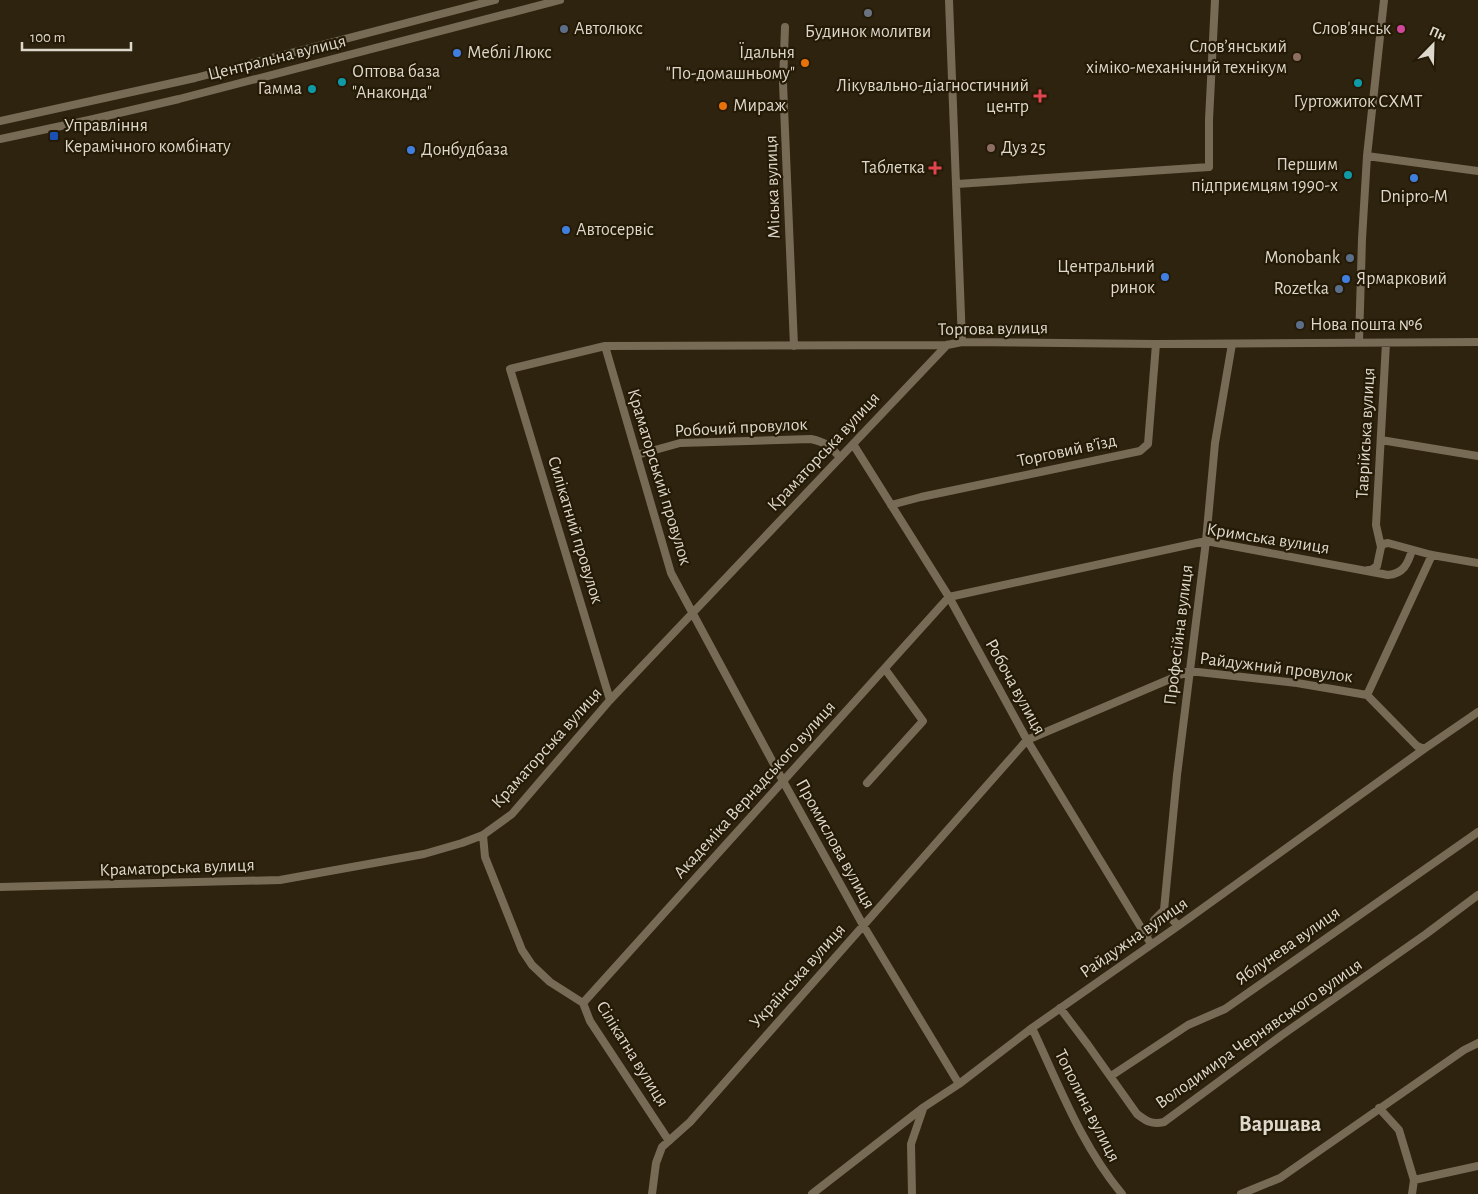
<svg xmlns="http://www.w3.org/2000/svg" width="1478" height="1194" font-family="'Alegreya Sans',sans-serif">
<style>
.lines{fill:none;stroke-linecap:round;stroke-linejoin:round}
.minor{stroke:#776b55;stroke-width:8}
.worship-dot{fill:#6b7280;stroke:#241a06;stroke-width:2}
.service-dot{fill:#5c6f8a;stroke:#241a06;stroke-width:2}
.hotel-dot{fill:#d1479c;stroke:#241a06;stroke-width:2}
.shop-dot{fill:#3f7fe0;stroke:#241a06;stroke-width:2}
.education-dot{fill:#8d6e63;stroke:#241a06;stroke-width:2}
.food-dot{fill:#e8710a;stroke:#241a06;stroke-width:2}
.culture-dot{fill:#0f9aa8;stroke:#241a06;stroke-width:2}
.health-dot{fill:#e0444e;stroke:#241a06;stroke-width:2}
.transit-dot{fill:#1a4fb4;stroke:#241a06;stroke-width:2}
.labels{text-anchor:middle;dominant-baseline:central;stroke-width:4.5;stroke-linejoin:round;paint-order:stroke}
.poi-label{font-size:18px;fill:#ded8cc;stroke:#241a06;text-anchor:start}
.street-label{font-size:18px;fill:#ded8cc;stroke:#241a06}
.district-label{font-size:22px;font-weight:bold;fill:#ded8cc;stroke:#241a06}
</style>
<rect width="100%" height="100%" fill="#2e230f"/>
<g class="lines">
<!-- minor -->
<path class="minor" d="M949 0 962 342
M785 27 783 83 794 346
M0 121 195 78 495 0
M0 139 89 120 179 99 560 0
M1367 156 1478 171
M957 184 1209 167V120L1215 0
M1359 342 1362 239 1367 156 1384 0
M605 346 671 573 783 781 863 925 959 1084
M1381 440 1478 456
M853 444 949 597 1027 740 1151 944
M637 455 680 443 811 439C825 442 832 447 840 458
M891 505 921 497 1140 451 1148 444 1156 344
M1381 547 1376 525 1386 343
M1368 570H1371L1377 566 1381 547 1383 544 1388 543 1432 555 1478 563
M1367 695 1432 555
M610 700 510 369 605 346 947 345 962 342 1156 344 1478 342
M867 783 923 721 885 669
M483 835 485 857 522 950 532 965 550 982 583 1003 590 1021 669 1141
M0 887 280 880 424 854 462 843 483 835 512 814 610 700 947 345
M1178 926 1164 910 1177 775 1206 541 1215 443 1232 344
M1147 936 1154 920 1164 910
M583 1003 949 597 1206 541 1388 575C1403 574 1408 564 1412 550
M1060 1008 1088 1045 1137 1114C1146 1121 1152 1125 1164 1122L1282 1035 1426 934 1478 895
M1032 1028C1059 1085 1081 1145 1122 1194
M1111 1076 1188 1025 1225 1009 1478 832
M1379 1108 1399 1130 1414 1180 1412 1194
M1414 1180 1478 1166
M652 1194 656 1163 662 1147 690 1122 1027 740 1189 671 1297 683 1367 695 1417 746 1424 749
M812 1194 924 1107 959 1084 1032 1028 1178 926 1424 749 1478 712
M912 1194 911 1144 923 1109
M1241 1194 1280 1178 1464 1050 1478 1043"/>
</g>
<!-- markers -->
<circle class="worship-dot" cx="868" cy="13" r="5"/>
<g class="service-dot">
<circle cx="564" cy="29" r="5"/>
<circle cx="1350" cy="258" r="5"/>
<circle cx="1339" cy="289" r="5"/>
<circle cx="1300" cy="325" r="5"/>
</g>
<circle class="hotel-dot" cx="1401" cy="29" r="5"/>
<g class="shop-dot">
<circle cx="457" cy="53" r="5"/>
<circle cx="411" cy="150" r="5"/>
<circle cx="1414" cy="178" r="5"/>
<circle cx="566" cy="230" r="5"/>
<circle cx="1165" cy="277" r="5"/>
<circle cx="1346" cy="279" r="5"/>
</g>
<g class="education-dot">
<circle cx="1297" cy="57" r="5"/>
<circle cx="991" cy="148" r="5"/>
</g>
<g class="food-dot">
<circle cx="805" cy="63" r="5"/>
<circle cx="723" cy="106" r="5"/>
</g>
<g class="culture-dot">
<circle cx="342" cy="82" r="5"/>
<circle cx="1358" cy="83" r="5"/>
<circle cx="312" cy="89" r="5"/>
<circle cx="1348" cy="175" r="5"/>
</g>
<g class="health-dot">
<path d="M1037.5 88.5h5v5h5v5h-5v5h-5v-5h-5v-5h5z"/>
<path d="M932.5 160.5h5v5h5v5h-5v5h-5v-5h-5v-5h5z"/>
</g>
<rect class="transit-dot" x="49" y="131" width="10" height="10" rx="2.5"/>
<g class="labels">
<!-- poi labels -->
<g class="poi-label">
<text x="574" y="29">Автолюкс</text>
<text x="1391" y="29" text-anchor="end">Слов'янськ</text>
<text x="868" y="32" text-anchor="middle">Будинок молитви</text>
<text x="1287" y="47" text-anchor="end">Слов’янський<tspan x="1287" dy="21">хіміко-механічний технікум</tspan></text>
<text x="467" y="53">Меблі Люкс</text>
<text x="795" y="53" text-anchor="end">Їдальня<tspan x="795" dy="21">"По-домашньому"</tspan></text>
<text x="352" y="72">Оптова база<tspan x="352" dy="21">"Анаконда"</tspan></text>
<text x="1029" y="86" text-anchor="end">Лікувально-діагностичний<tspan x="1029" dy="21">центр</tspan></text>
<text x="302" y="89" text-anchor="end">Гамма</text>
<text x="1358" y="102" text-anchor="middle">Гуртожиток СХМТ</text>
<text x="733" y="106">Мираж</text>
<text x="64" y="126">Управління<tspan x="64" dy="21">Керамічного комбінату</tspan></text>
<text x="1001" y="148">Дуз 25</text>
<text x="421" y="150">Донбудбаза</text>
<text x="1338" y="165" text-anchor="end">Першим<tspan x="1338" dy="21">підприємцям 1990-х</tspan></text>
<text x="925" y="168" text-anchor="end">Таблетка</text>
<text x="1414" y="197" text-anchor="middle">Dnipro-M</text>
<text x="576" y="230">Автосервіс</text>
<text x="1340" y="258" text-anchor="end">Monobank</text>
<text x="1155" y="267" text-anchor="end">Центральний<tspan x="1155" dy="21">ринок</tspan></text>
<text x="1356" y="279">Ярмарковий</text>
<text x="1329" y="289" text-anchor="end">Rozetka</text>
<text x="1310" y="325">Нова пошта №6</text>
</g>
<!-- street labels -->
<g class="street-label">
<text transform="translate(277 58) rotate(-14)">Центральна вулиця</text>
<text transform="translate(773 187) rotate(-92)">Міська вулиця</text>
<text transform="translate(993 329) rotate(-1)">Торгова вулиця</text>
<text transform="translate(741 428) rotate(-3)">Робочий провулок</text>
<text transform="translate(1366 433) rotate(-87)">Таврійська вулиця</text>
<text transform="translate(1067 451) rotate(-12)">Торговий в’їзд</text>
<text transform="translate(824 452) rotate(-47)">Краматорська вулиця</text>
<text transform="translate(659 477) rotate(73)">Краматорський провулок</text>
<text transform="translate(575 530) rotate(73)">Силікатний провулок</text>
<text transform="translate(1268 539) rotate(9)">Кримська вулиця</text>
<text transform="translate(1179 635) rotate(-83)">Професійна вулиця</text>
<text transform="translate(1276 668) rotate(7)">Райдужний провулок</text>
<text transform="translate(1015 687) rotate(61)">Робоча вулиця</text>
<text transform="translate(547 748) rotate(-48)">Краматорська вулиця</text>
<text transform="translate(755 790) rotate(-48)">Академіка Вернадського вулиця</text>
<text transform="translate(835 844) rotate(61)">Промислова вулиця</text>
<text transform="translate(177 868) rotate(-2)">Краматорська вулиця</text>
<text transform="translate(1134 938) rotate(-35)">Райдужна вулиця</text>
<text transform="translate(1288 946) rotate(-35)">Яблунева вулиця</text>
<text transform="translate(798 976) rotate(-48)">Українська вулиця</text>
<text transform="translate(1259 1034) rotate(-35)">Володимира Чернявського вулиця</text>
<text transform="translate(632 1054) rotate(58)">Сілікатна вулиця</text>
<text transform="translate(1087 1106) rotate(63)">Тополина вулиця</text>
</g>
<!-- district labels -->
<g class="district-label">
<text x="1280" y="1124">Варшава</text>
</g>
</g>
<!-- north arrow -->
<g transform="translate(1433 45) rotate(23)" stroke="#241a06" stroke-width="4" paint-order="stroke">
<path d="M0-4L9 19L0 12L-9 19Z" fill="#ded8cc"/>
<text y="-8" font-size="14" font-weight="bold" text-anchor="middle" fill="#ded8cc">Пн</text>
</g>
<!-- scale -->
<path d="M22 42v8h109v-8" fill="none" stroke="#ded8cc" stroke-width="2.5"/>
<text x="30" y="42" font-size="15" fill="#ded8cc" stroke="#241a06" stroke-width="4" paint-order="stroke">100 m</text>
</svg>
